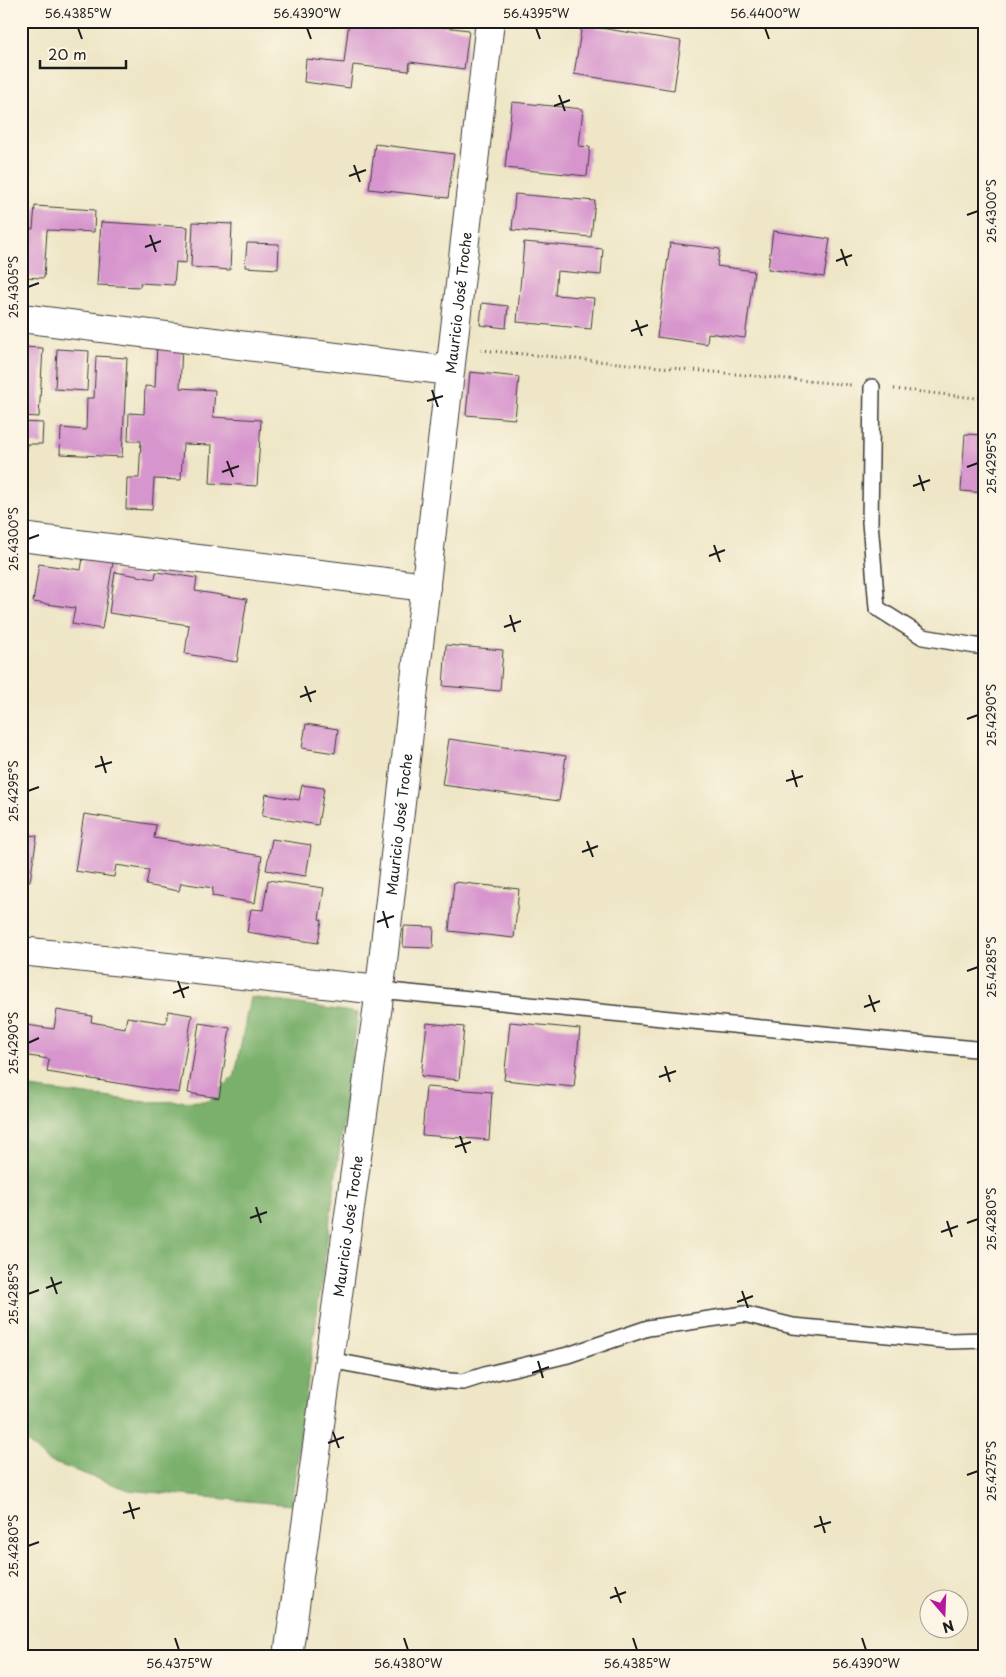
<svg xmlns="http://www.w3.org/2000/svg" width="1006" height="1677" font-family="'Playpen Sans',sans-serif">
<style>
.forest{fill:#7ab06c;stroke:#4b6644}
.building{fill:#d795cd}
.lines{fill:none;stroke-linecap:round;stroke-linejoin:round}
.lane-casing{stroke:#3c3a36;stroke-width:18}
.street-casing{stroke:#3c3a36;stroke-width:30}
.path{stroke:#3c3a36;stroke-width:3;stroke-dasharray:1 4;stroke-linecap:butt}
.lane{stroke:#fff;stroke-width:15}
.street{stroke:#fff;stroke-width:28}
.ticks{fill:none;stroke:#1c1c1c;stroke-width:2}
.labels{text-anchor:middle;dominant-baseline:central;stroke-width:5;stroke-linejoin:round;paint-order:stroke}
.street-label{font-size:14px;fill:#1c1c1c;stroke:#fcf5e5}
.neatline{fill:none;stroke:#1c1c1c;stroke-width:2}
.ticks-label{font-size:12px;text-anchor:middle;fill:#1c1c1c}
</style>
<rect width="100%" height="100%" fill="#fcf5e5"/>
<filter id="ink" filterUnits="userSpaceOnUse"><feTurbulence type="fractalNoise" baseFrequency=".02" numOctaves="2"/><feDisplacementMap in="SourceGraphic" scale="10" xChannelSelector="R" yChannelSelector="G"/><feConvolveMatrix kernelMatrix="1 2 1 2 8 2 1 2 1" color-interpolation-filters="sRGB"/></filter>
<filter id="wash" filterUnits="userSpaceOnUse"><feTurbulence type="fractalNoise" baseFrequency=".0096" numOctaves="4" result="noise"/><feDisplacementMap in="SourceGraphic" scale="20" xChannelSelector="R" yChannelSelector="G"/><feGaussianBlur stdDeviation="1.12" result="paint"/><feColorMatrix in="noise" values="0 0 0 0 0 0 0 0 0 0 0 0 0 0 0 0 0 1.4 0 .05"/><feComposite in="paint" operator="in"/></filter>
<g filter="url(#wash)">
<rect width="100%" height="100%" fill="#eee6c6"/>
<!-- forest -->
<path class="forest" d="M250 997 358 1013 291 1505 129 1490 46 1460 21 1436V1087L146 1102 209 1101 235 1075Z"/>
<g id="blocks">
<!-- building -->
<path class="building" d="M349 21H445L444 27 469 30 464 69 410 62 409 71 353 65 350 88 304 82 306 59 344 63Z
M582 25 681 41 674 90 574 74Z
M512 102 583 109 579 146 590 147 587 176 505 168Z
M375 144 454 154 448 198 369 189Z
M515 194 595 201 591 237 512 230Z
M35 206 95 210 94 232 47 230 44 278 21 277V229H33Z
M101 222 188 227 186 263 176 262 174 285 140 283V287L97 285Z
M193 222 232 224 230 270 191 267Z
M773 231 830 239 824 277 768 269Z
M524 242 603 249 601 275 557 271 555 295 594 298 591 329 517 322Z
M247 243 279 244 278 269 245 267Z
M670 243 720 249 717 266 754 271 745 338 708 333 707 344 657 337Z
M482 303 508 306 506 328 480 325Z
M157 344 182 346 180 388 215 390 213 417 261 420 257 486 210 483 212 445 183 444 181 480 154 479 152 510 126 509 127 478H139L141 441H128L129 413 144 414 145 386 155 387Z
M21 347 43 348 39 417 21 416Z
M57 349 89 351 87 391 55 389Z
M96 356 127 358 122 457 60 454 61 428 86 430 87 398H94Z
M470 372 519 377 515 419 466 415Z
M21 422 43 423 42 444H27L25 493H21Z
M965 434 985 435V493L961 491Z
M84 552 114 556 102 629 72 624 75 608 33 602 39 564 81 570Z
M115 572 155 579 156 572 197 578 195 591 247 599 237 662 185 654 189 625 109 613Z
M446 645 503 650 500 691 443 686Z
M306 724 338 729 335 753 302 748Z
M449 739 566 756 559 801 442 785Z
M302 785 324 788 318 825 262 816 266 794 299 800Z
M84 814 156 825 154 838 262 856 255 903 212 896 213 888 181 883 179 891 146 885 149 870 116 865 114 877 75 871Z
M21 834 37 836 30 881 21 880Z
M272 839 311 845 306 876 266 870Z
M268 880 324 888 319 919 322 920 318 943 247 932 251 909 263 910Z
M454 882 519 889 514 938 449 931Z
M404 926 434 927 433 948 403 947Z
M57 1010 92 1016 91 1022 125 1028 127 1017 166 1023 168 1011 192 1015 179 1093 47 1072 49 1059 22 1055 26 1025 54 1029Z
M510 1022 580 1029 574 1087 504 1080Z
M199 1023 230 1028 219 1098 188 1093Z
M427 1023 464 1027 459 1080 421 1076Z
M426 1087 492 1092 489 1140 422 1135Z"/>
</g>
</g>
<g filter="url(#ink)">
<use href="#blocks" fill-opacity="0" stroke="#3c3a36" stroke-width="1"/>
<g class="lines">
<defs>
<path id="lane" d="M872 387 870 522 877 608 923 637 976 646H985
M379 990 985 1050
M329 1360 437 1380 463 1382 488 1374 568 1355 648 1328 744 1314 793 1326 951 1341 985 1340"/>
<g id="street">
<path d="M21 318 450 371"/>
<path d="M21 537 426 587"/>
<path d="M21 951 379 990"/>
<path id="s1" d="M288 1656 378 1005 490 21"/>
</g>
</defs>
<!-- lane casing -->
<use href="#lane" class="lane-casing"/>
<!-- street casing -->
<use href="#street" class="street-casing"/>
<!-- path -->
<path class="path" d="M481 350 851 385
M894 389 985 399"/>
<!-- lane -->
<use href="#lane" class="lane"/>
<!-- street -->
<use href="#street" class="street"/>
</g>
</g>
<!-- ticks -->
<path class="ticks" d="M78 28 82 39M307 28 311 39M536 28 540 39M765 28 769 39M559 95 565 111M554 106 570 100M354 165 360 182M349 176 366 170M967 215 978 211M150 235 156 252M145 247 161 241M841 249 847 266M836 261 852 255M28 287 39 283M636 320 642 336M631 331 648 325M432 390 438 407M427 401 443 396M227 461 233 477M967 467 978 463M222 472 239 466M919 475 924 491M913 486 930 480M28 539 39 535M714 545 720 562M709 556 725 550M510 615 515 632M504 627 521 621M305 686 311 702M300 697 316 691M967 719 978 715M101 756 106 773M95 767 112 762M792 770 797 787M786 781 803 776M28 791 39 787M587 841 593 857M582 852 598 846M383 911 388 928M377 922 394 916M967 971 978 967M178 981 184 998M173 993 189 987M869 995 875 1012M864 1007 880 1001M28 1043 39 1038M665 1066 670 1082M659 1077 676 1071M460 1136 466 1153M455 1147 471 1142M256 1207 261 1223M250 1218 267 1212M947 1221 952 1237M967 1223 978 1219M941 1232 958 1226M51 1277 57 1294M46 1288 62 1282M742 1291 748 1308M28 1294 39 1290M737 1302 753 1296M538 1361 543 1378M532 1373 549 1367M333 1432 339 1448M328 1443 344 1437M967 1475 978 1471M129 1502 134 1519M123 1513 140 1508M820 1516 825 1533M814 1527 831 1522M28 1546 39 1542M615 1587 621 1603M610 1598 626 1592M175 1638 179 1650M404 1638 408 1650M633 1638 637 1650M862 1638 866 1650"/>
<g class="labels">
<!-- street labels -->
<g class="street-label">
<text stroke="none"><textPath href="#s1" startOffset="1364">Mauricio José Troche</textPath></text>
<text stroke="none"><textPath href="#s1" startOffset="839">Mauricio José Troche</textPath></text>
<text stroke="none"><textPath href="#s1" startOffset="434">Mauricio José Troche</textPath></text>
</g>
</g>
<!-- margin -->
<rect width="1006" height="1677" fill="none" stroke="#fcf5e5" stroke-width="55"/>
<!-- north arrow -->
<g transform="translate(944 1614) rotate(161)"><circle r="24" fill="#fcf5e5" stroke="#a29e95"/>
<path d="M0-4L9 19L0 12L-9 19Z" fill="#b5179e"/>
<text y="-8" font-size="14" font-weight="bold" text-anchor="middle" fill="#1c1c1c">N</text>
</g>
<!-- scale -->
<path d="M40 60v8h86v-8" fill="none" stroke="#1c1c1c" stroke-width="2.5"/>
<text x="48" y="60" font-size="15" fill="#1c1c1c" stroke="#fcf5e5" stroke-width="4" paint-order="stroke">20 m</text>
<rect x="28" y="28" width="950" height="1622" class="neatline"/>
<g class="ticks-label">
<text x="78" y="18">56.4385°W</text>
<text x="307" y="18">56.4390°W</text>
<text x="536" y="18">56.4395°W</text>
<text x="765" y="18">56.4400°W</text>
<text transform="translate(992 211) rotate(-90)" y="4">25.4300°S</text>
<text transform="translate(14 287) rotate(-90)" y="4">25.4305°S</text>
<text transform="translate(992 463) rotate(-90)" y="4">25.4295°S</text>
<text transform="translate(14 539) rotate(-90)" y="4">25.4300°S</text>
<text transform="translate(992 715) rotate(-90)" y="4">25.4290°S</text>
<text transform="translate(14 791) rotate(-90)" y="4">25.4295°S</text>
<text transform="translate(992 967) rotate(-90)" y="4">25.4285°S</text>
<text transform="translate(14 1043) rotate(-90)" y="4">25.4290°S</text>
<text transform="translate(992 1219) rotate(-90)" y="4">25.4280°S</text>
<text transform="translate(14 1294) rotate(-90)" y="4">25.4285°S</text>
<text transform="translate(992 1471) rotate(-90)" y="4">25.4275°S</text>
<text transform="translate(14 1546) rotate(-90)" y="4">25.4280°S</text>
<text x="179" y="1668">56.4375°W</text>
<text x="408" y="1668">56.4380°W</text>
<text x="637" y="1668">56.4385°W</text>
<text x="866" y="1668">56.4390°W</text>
</g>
</svg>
